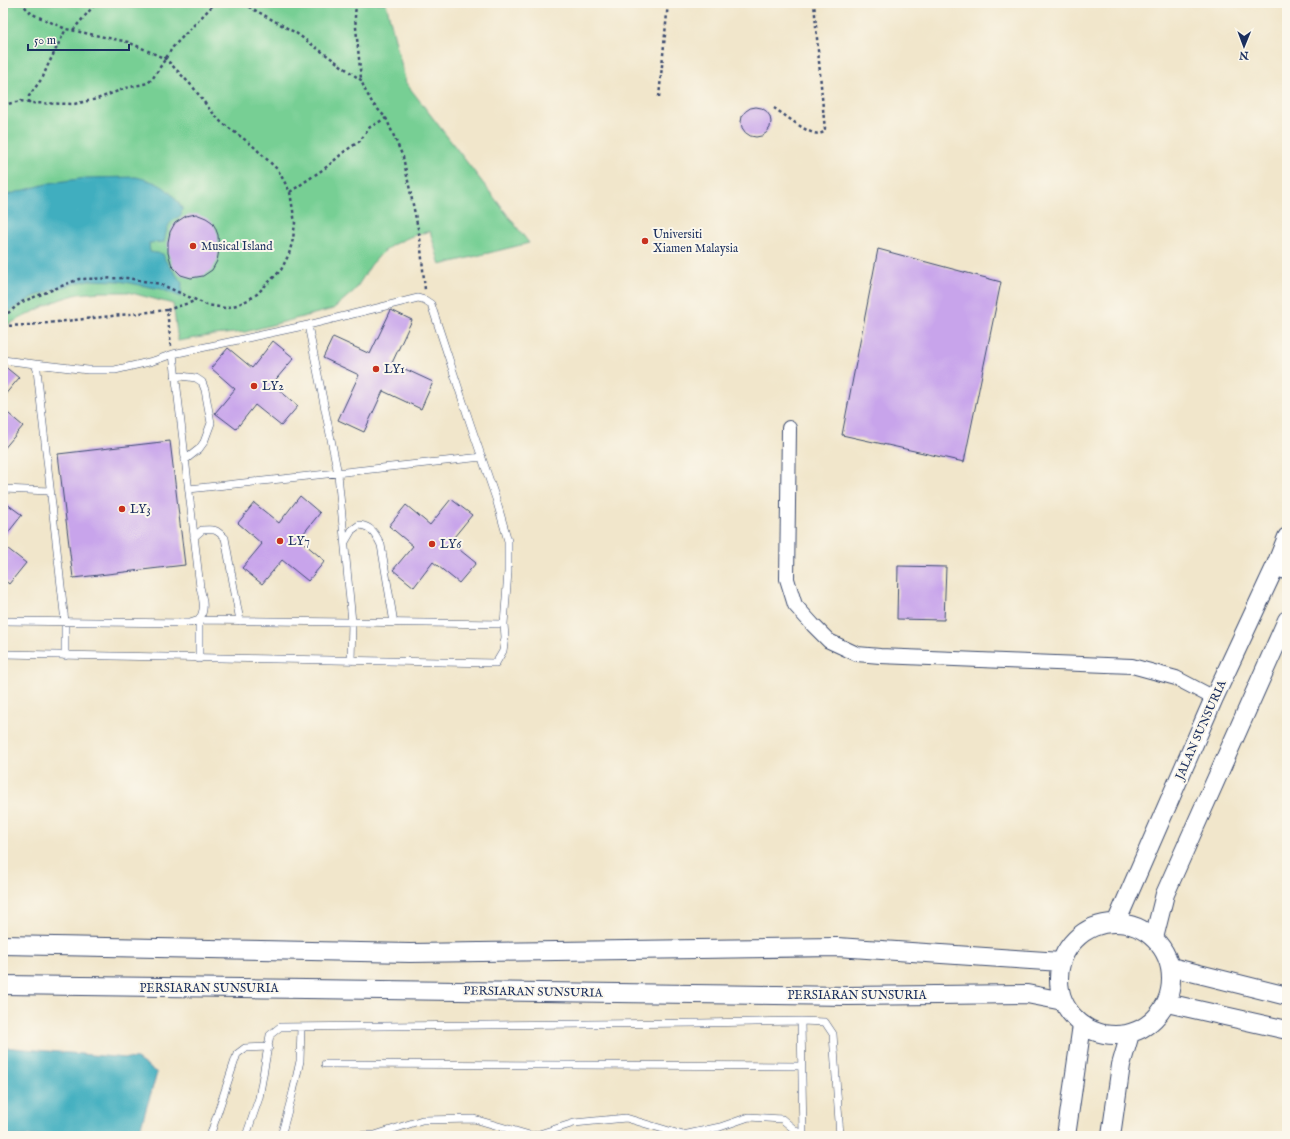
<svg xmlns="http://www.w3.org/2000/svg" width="1290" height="1139" font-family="'IM FELL English',serif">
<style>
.green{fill:#77cf94;stroke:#497f79}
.water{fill:#41aebf;stroke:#2e6e8e}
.building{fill:#c8a4eb}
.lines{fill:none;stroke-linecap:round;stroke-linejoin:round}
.service-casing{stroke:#3b4a6e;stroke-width:8}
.minor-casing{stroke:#3b4a6e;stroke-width:16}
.tertiary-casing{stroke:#3b4a6e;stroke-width:20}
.path{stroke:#3b4a6e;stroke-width:2.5;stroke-dasharray:3 3;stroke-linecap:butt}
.service{stroke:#fff;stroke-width:7}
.minor{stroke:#fff;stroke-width:14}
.tertiary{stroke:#fff;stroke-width:18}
.poi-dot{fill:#c8321e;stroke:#fbf7ec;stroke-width:1.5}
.labels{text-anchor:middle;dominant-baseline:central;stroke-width:4;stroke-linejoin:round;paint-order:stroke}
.poi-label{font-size:12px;fill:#1b2f5e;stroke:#fbf7ec;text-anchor:start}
.street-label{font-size:12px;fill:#1b2f5e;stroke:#fbf7ec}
</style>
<rect width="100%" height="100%" fill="#fbf7ec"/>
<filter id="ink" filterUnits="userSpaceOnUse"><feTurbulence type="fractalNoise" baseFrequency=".025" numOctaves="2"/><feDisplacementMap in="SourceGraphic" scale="8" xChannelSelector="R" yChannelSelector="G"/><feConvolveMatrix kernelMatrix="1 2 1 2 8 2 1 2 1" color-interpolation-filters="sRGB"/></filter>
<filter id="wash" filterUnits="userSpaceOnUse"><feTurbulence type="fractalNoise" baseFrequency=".012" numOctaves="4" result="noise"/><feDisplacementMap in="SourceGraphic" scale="16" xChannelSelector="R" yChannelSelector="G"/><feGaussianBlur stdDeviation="0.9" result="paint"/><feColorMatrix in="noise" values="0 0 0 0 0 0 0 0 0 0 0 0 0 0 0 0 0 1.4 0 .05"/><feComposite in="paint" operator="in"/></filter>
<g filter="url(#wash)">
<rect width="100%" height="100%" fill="#f1e6cb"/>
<!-- green -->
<path class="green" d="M3 3H386L406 83 529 243 440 265 430 231 412 236 392 245 381 254 371 265 355 290 333 309 245 332 214 335 178 341 173 304 128 292H100L78 294 61 299 45 306 3 327Z"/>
<!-- water -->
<path class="water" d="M136 177C160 183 168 187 182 208L181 216C167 220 167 230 164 242L149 243 150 252 163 254 165 260 182 283 181 297 161 289 119 281 88 280 55 289 33 297 3 315V196L50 183 86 178Z
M3 1047 137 1059 157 1073 138 1136H3Z"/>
<g id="blocks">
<!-- building -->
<path class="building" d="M741 122a15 15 0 1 1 30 0a15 15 0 1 1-30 0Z
M196 214 206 218 212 222 215 227 218 235 219 250 217 261 212 270 203 276 191 278 181 275 172 266 168 253V242L170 232 175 223 186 216Z
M878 249 1001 282 964 462 842 435Z
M391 310 412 320 392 363 433 382 421 409 383 391 364 432 338 420 359 375 323 358 333 337 370 354Z
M273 341 294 358 272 384 298 406 281 426 255 405 236 429 215 413 235 389 211 368 228 348 252 368Z
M3 365 19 378 3 397Z
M3 409 23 426 3 450Z
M170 441 185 565 73 578 58 454Z
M300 496 320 513 299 539 325 561 308 581 282 560 262 584 242 568 262 544 238 523 254 503 279 523Z
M451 499 472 515 450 542 476 563 459 583 433 562 414 587 393 570 413 546 389 526 406 505 430 525Z
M3 501 22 515 3 539Z
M3 545 26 563 9 584 3 579Z
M898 566 946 567 944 620 897 619Z"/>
</g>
</g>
<g filter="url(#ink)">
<use href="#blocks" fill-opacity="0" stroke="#3b4a6e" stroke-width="1"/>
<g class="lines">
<defs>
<path id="service" d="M308 325 338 474 352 622 351 661
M3 360 35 364 37 370 65 622V656
M175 378 181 376 196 378 202 382 205 390 211 423 204 442 199 449 185 460
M3 489 50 491
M189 489 482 457
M194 537 202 530C214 529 216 529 225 538L240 621
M345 542 352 530 359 525C372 526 376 535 381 545L394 623
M3 621 190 623 199 620C206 609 203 600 200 587L173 354
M3 654 496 663 503 651 505 637 504 624 508 572V541L496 499 470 423 431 304 425 300 418 298 308 325 173 354 153 361 115 370H88L35 364
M199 659V620L504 624
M801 1021 803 1136
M325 1064 801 1066
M210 1136 237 1054 245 1048 269 1047
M246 1136 259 1098 270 1035 280 1027 699 1023 801 1021 825 1022 833 1034 840 1136
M281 1136 293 1092 300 1061 301 1027
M353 1136 375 1135 422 1120 474 1119 533 1136 574 1123 626 1118 683 1135 720 1127 749 1117 782 1119 802 1136"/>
<path id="minor" d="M789 428 787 579 795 605 813 625 829 641 857 654 880 656 1132 666 1176 678 1214 698
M1275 567 1287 573"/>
<path id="tertiary" d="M1059 979a56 56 0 1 1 112 0a56 56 0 1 1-112 0Z
M1116 923 1214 698 1275 567 1287 537
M1154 938 1165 894 1287 620
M3 945 410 953 837 947 1061 962
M1171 967 1287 996
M3 985 848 996 1027 994 1063 1001
M1167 1003 1287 1030
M1066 1136 1082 1025
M1111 1136 1121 1065 1130 1034"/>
</defs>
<!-- service casing -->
<use href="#service" class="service-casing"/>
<!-- minor casing -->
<use href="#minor" class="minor-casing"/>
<!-- tertiary casing -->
<use href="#tertiary" class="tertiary-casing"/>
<!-- path -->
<path class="path" d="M244 3 253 9 296 33 361 80 365 90 373 104 386 118 403 157 420 238 425 290
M356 3 355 17 361 79
M73 30 96 3
M659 97 668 3
M29 103V96L43 77 47 67 66 29
M3 105 21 101 29 103 74 104 97 99 126 88 148 83 153 78 173 47 215 3
M774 108C785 115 803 130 814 133 818 134 820 134 824 132L825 128 824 120 814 3
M290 192 328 166 345 151 360 141 370 127 386 118
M3 317 22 302 79 279 127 278 160 284 207 305 225 308 237 305 248 300 257 294 281 270 289 254 293 239 295 223 290 192 278 170 252 145 221 122 207 106 193 87 166 59 128 42 66 29 32 14 21 3
M3 326 29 325 167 310
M171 346 167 310 195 301"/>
<!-- service -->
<use href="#service" class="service"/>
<!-- minor -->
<use href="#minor" class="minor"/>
<!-- tertiary -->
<use href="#tertiary" class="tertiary"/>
</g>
</g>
<!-- markers -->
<g class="poi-dot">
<circle cx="645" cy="241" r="4"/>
<circle cx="193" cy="246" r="4"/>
<circle cx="376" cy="369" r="4"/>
<circle cx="254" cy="386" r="4"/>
<circle cx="122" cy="509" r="4"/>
<circle cx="280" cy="541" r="4"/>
<circle cx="432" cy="544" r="4"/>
</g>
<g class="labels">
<!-- poi labels -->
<g class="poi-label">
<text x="653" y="234">Universiti<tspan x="653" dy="14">Xiamen Malaysia</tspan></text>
<text x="201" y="246">Musical Island</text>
<text x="384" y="369">LY1</text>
<text x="262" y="386">LY2</text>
<text x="130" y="509">LY3</text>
<text x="288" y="541">LY7</text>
<text x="440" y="544">LY6</text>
</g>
<!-- street labels -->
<g class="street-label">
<text transform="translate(1201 730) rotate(-66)">JALAN SUNSURIA</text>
<text x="209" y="988">PERSIARAN SUNSURIA</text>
<text transform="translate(533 992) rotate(1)">PERSIARAN SUNSURIA</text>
<text x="857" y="995">PERSIARAN SUNSURIA</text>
</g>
</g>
<!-- margin -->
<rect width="1290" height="1139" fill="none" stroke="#fbf7ec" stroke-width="16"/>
<!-- north arrow -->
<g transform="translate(1244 46) rotate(181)" stroke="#fbf7ec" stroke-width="3" paint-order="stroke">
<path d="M0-3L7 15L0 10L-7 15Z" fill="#1b2f5e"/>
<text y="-6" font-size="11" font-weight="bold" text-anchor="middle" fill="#1b2f5e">N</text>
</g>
<!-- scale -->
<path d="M28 44v6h101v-6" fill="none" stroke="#1b2f5e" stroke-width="2"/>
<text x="34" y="44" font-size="12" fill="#1b2f5e" stroke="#fbf7ec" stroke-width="3" paint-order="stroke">50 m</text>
</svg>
